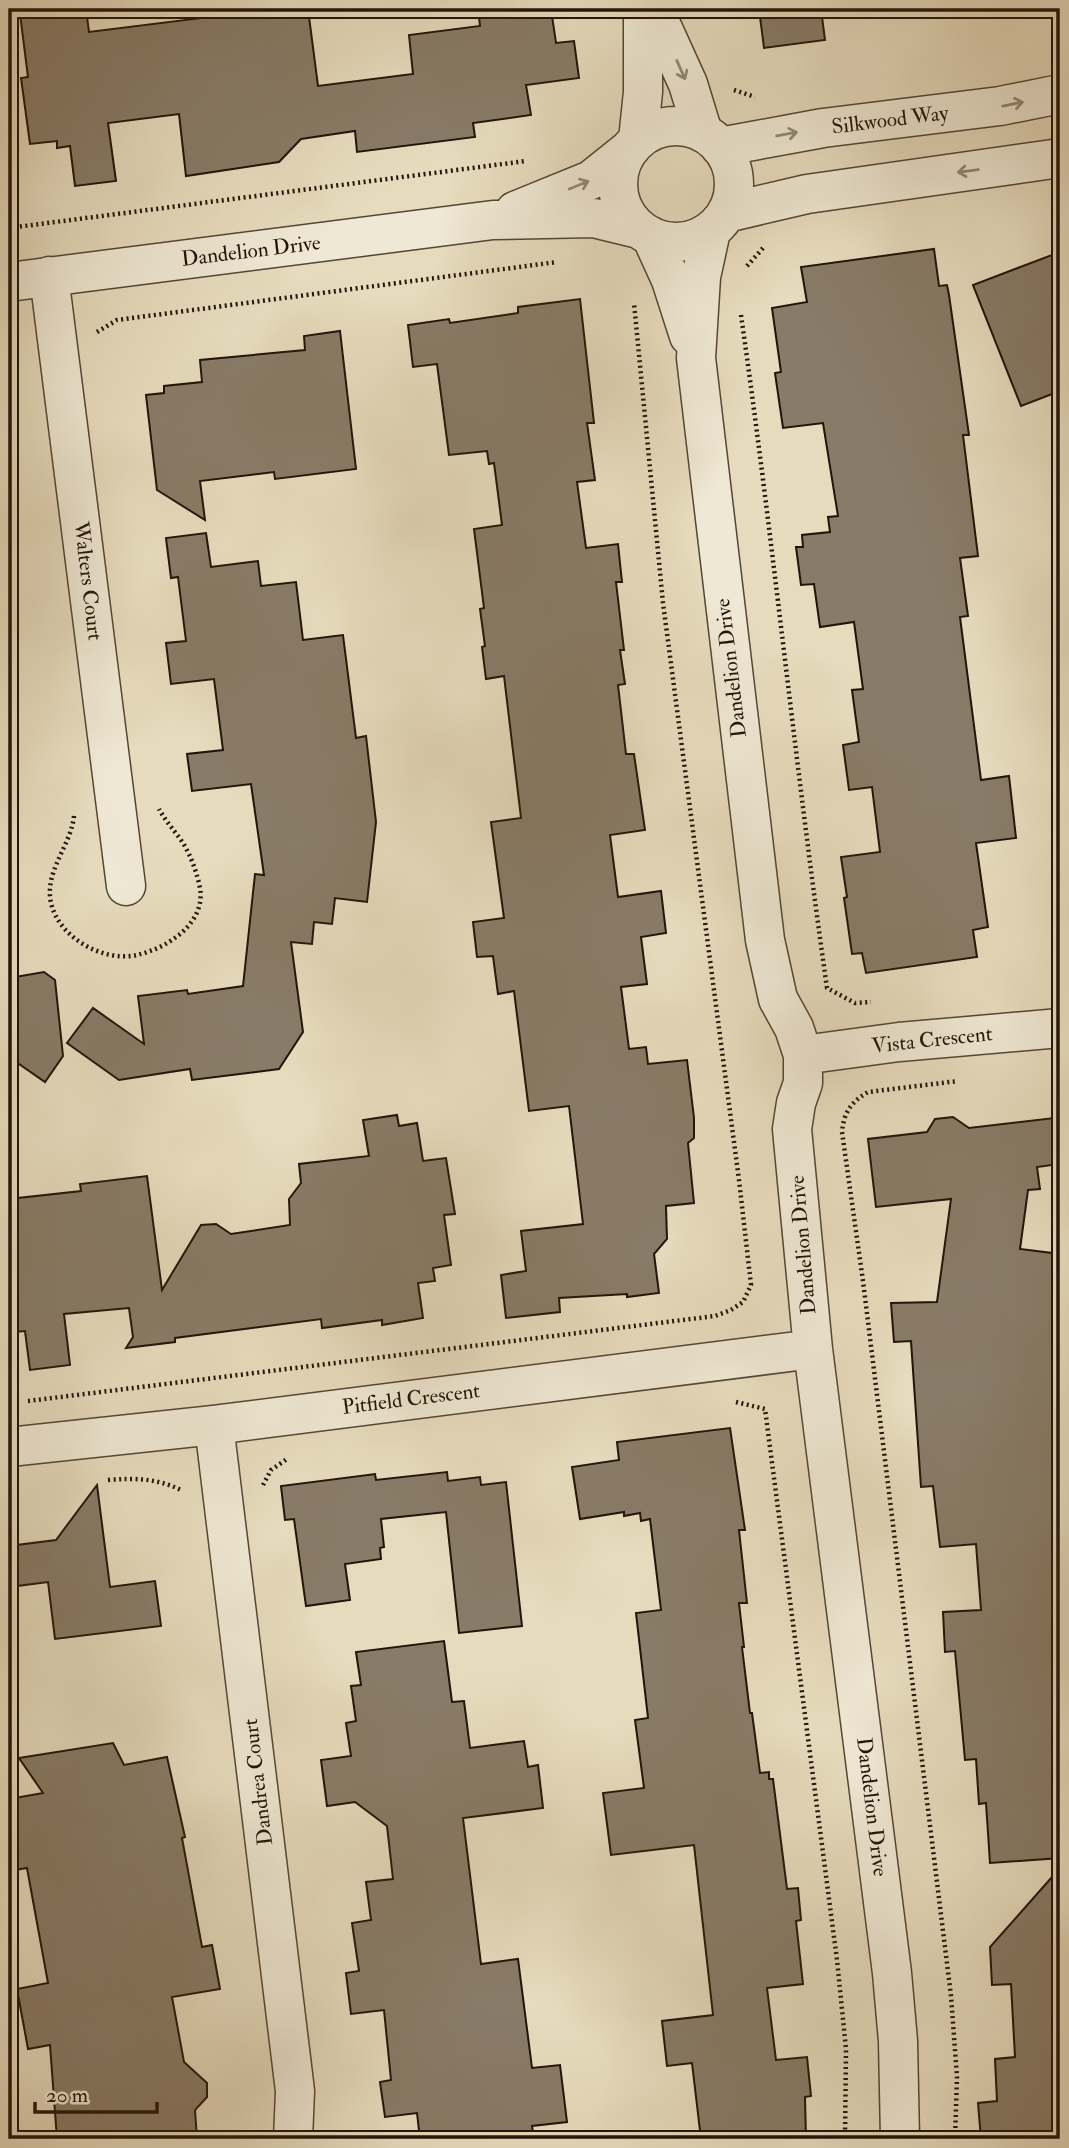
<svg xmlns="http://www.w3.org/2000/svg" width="1069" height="2148" font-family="'IM FELL Double Pica',serif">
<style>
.building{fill:#887b67;stroke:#231409;stroke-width:2}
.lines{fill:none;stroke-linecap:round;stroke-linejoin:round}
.minor-casing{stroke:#544636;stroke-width:41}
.path{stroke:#231409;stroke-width:4.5;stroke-dasharray:2 3.5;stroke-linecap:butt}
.minor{stroke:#efe8d4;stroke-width:38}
.oneway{stroke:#938979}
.labels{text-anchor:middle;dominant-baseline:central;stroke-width:6;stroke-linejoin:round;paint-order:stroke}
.street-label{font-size:21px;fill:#231409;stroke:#efe8d4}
</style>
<rect width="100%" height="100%" fill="#e6dbbd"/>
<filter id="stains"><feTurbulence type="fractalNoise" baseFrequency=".00286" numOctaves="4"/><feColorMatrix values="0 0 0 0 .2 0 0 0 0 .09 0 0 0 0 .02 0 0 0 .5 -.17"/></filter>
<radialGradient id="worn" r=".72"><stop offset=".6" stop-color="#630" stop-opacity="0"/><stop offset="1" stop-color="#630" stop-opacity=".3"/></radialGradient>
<!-- building -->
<path class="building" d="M66 9H86L89 32 226 15 225 9H308L318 86 413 74 409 35 480 26 478 9H551L556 43 574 41 579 78 526 85 531 115 473 123 475 137 357 152 355 131 301 139 279 162 186 176 179 114 108 123 116 181 75 186 70 146 57 148V141L30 144 21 78 28 77 20 14Z
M759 9H821L825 40 764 48Z
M934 249 939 286 947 285 949 295 969 435H963L978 556 960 558 968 616 960 617 981 780 1009 776 1016 838 976 843 988 927 973 930 977 957 866 973 862 953 852 954 844 898 847 897 841 857 880 852 872 787 849 790 843 745 859 742 852 690 863 689 854 622 820 627 814 584 801 585 796 547H803L802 535 830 532 828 517 838 516 823 423 783 428 775 373 781 372 772 308 807 302 801 267Z
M1060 252V391L1021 406 973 285Z
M580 299 594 423H587L595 480 577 482 586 548 618 544 622 582H616L624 650H620L625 684 618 685 626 754H634L645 830 610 835 618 897 661 891 666 933 641 937 647 984 621 987 629 1049 646 1047 648 1064 687 1060 694 1118V1138L688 1143 694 1203 666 1206 667 1239 654 1254 659 1293 627 1297V1294L559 1298 560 1312 506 1318 501 1275 526 1271 521 1231 583 1224 569 1106 529 1111 514 991 498 994 493 956 477 957 473 922 504 918 491 822 521 818 504 676 486 679 482 647 485 646 480 609 484 608 474 529 502 525 494 463 489 464 487 451 449 455 437 364 413 367 408 325 449 319 450 323 518 313V307Z
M340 331 356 469 275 479 274 472 200 481 205 520 157 490 146 395 164 393V386L202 382 200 360 305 350 304 336Z
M206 533 211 567 258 561 261 586 296 582 303 640 343 635 356 738 366 736 376 822 367 902 335 898 332 924 314 922 312 944 291 942 303 1032 279 1069 192 1080 190 1069 119 1080 67 1043 93 1008 144 1044 138 996 187 990 188 994 243 986 255 874 264 875 251 784 192 791 187 754 223 750 214 679 171 684 166 643 186 641 178 577 171 578 166 538Z
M44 972 55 980 63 1056 45 1082 9 1057V978Z
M397 1115 399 1126 417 1123 423 1161 446 1158 455 1214 444 1215 451 1265 433 1268 435 1281 418 1283 423 1318 382 1325V1320L322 1328 321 1319 175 1338V1342L126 1348 133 1337 129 1308 64 1314 70 1365 30 1370 25 1331 15 1332 14 1320 9 1321V1199L81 1191 80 1184 147 1176 162 1290 201 1225 216 1224 231 1234 290 1225 289 1199 301 1183 299 1164 369 1156 363 1120Z
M953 1117 969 1128 1054 1118 1059 1164 1037 1167 1040 1189 1028 1190 1020 1249 1060 1254V1858L990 1863 986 1803 979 1804 976 1759 965 1760 955 1651 945 1652 943 1612 981 1610 976 1544 940 1547 933 1486 921 1487 911 1341 894 1342 891 1303 937 1302 951 1199 876 1207 868 1139 927 1132 935 1119Z
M730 1428 745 1530H739L747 1603H739L744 1647H742L750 1713H752L760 1773 769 1772V1779H773L787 1889 798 1888 801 1920 796 1921 803 1984 767 1988 776 2060 807 2057 811 2096 805 2097 806 2139H701L692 2063 667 2066 662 2021 713 2015 694 1845 611 1855 603 1793 644 1788 635 1720 648 1718 636 1613 661 1610 650 1519 641 1521 640 1513 624 1516V1512L580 1519 572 1467 619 1460 617 1442Z
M447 1472 448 1481 480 1477 481 1485 506 1482 522 1626 459 1633 446 1512 381 1519 384 1547 380 1548 381 1559 345 1564 350 1600 306 1606 294 1519 285 1520 281 1486 375 1474 376 1480Z
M97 1485 110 1587 155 1581 161 1626 55 1639 48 1582 9 1587V1546L56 1540Z
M444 1641 452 1702 464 1701 470 1748 524 1741 528 1767 538 1765 543 1808 463 1818 481 1964 518 1959 532 2068 560 2065 567 2122 532 2126 534 2139H420L417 2113 385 2117 380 2082 391 2080 384 2010 351 2014 346 1973 359 1971 352 1923 371 1920 366 1882 393 1879 387 1826 355 1802 327 1806 321 1760 351 1756 346 1723 356 1721 351 1686 361 1685 356 1652Z
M113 1743 124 1765 167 1757 185 1837 182 1838 202 1947 212 1945 220 1989 172 1997 184 2062 207 2083V2097L195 2110 197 2139H57L50 2045 28 2049 17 1989 48 1983 27 1868 9 1871V1799L43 1793 19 1758Z
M1060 1868V2139H981L978 2103 997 2101 995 2059 1015 2057 1011 1984 992 1985 990 1947Z"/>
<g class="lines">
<defs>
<path id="minor" d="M654 9 688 84 703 133
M618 184a58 58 0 1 1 116 0a58 58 0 1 1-116 0Z
M638 140 643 92V9
M720 147 823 128 1000 106 1060 94
M515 211 591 180 631 148
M726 213 807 194 1060 158
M711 231 701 277 696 358 765 940 778 999 794 1028 803 1055V1083L796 1103 792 1129 813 1349 892 1973 898 2041 900 2139
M651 236 671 280 689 336
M49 276 126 886
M9 282 493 220 594 218 639 229
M803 1055 899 1042 1060 1028
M214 1425 295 2091 293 2139
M9 1447 214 1425 813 1349"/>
</defs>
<!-- minor casing -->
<use href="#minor" class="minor-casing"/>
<!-- path -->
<path class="path" d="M734 90 755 97
M9 228 526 161
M747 266 764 247
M741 315C773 539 795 764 827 988L855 1003 871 1002
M97 332 117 320 557 262
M74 816C71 844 48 867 50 896 53 935 102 963 137 955 168 948 206 923 200 888 197 873 191 856 183 843 175 831 166 822 159 809
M28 1401 715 1316 731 1310 743 1302 751 1285 739 1180 663 603 634 303
M736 1402 765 1409 837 1960 846 2049 845 2139
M108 1480C135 1478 156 1478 181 1490
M263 1485 271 1470 287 1459
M955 2139 957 2077 951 1996 863 1281 842 1132C844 1112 851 1102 868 1092L958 1081"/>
<!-- minor -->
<use href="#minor" class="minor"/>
</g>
<!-- one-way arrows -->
<defs><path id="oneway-shaft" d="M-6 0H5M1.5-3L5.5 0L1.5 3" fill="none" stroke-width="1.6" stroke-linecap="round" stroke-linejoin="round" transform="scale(1.75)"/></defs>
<g class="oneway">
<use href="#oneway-shaft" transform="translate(681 70) rotate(66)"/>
<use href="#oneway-shaft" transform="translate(1013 104) rotate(-11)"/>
<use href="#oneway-shaft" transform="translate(787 134) rotate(-10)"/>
<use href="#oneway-shaft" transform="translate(968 171) rotate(173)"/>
<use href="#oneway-shaft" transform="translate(579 185) rotate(-22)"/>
</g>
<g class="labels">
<!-- street labels -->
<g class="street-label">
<text transform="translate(890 120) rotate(-7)">Silkwood Way</text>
<text transform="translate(251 251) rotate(-7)">Dandelion Drive</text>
<text transform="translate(88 581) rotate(83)">Walters Court</text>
<text transform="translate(731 668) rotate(-97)">Dandelion Drive</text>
<text transform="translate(932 1040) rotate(-6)">Vista Crescent</text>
<text transform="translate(803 1245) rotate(-95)">Dandelion Drive</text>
<text transform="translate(411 1399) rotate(-7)">Pitfield Crescent</text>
<text transform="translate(258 1782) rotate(-97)">Dandrea Court</text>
<text transform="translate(872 1807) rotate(83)">Dandelion Drive</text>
</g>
</g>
<!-- margin -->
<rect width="1069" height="2148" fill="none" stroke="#e6dbbd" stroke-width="35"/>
<rect x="10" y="10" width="1048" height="2127" fill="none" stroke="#231409" stroke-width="3.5"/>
<rect x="18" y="18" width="1034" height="2113" fill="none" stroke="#231409" stroke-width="2"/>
<!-- scale -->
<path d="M35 2102v10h122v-10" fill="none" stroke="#231409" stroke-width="3.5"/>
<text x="46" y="2102" font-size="21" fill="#231409" stroke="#efe8d4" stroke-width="5" paint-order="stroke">20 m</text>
<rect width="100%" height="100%" filter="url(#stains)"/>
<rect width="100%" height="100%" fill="url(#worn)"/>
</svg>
